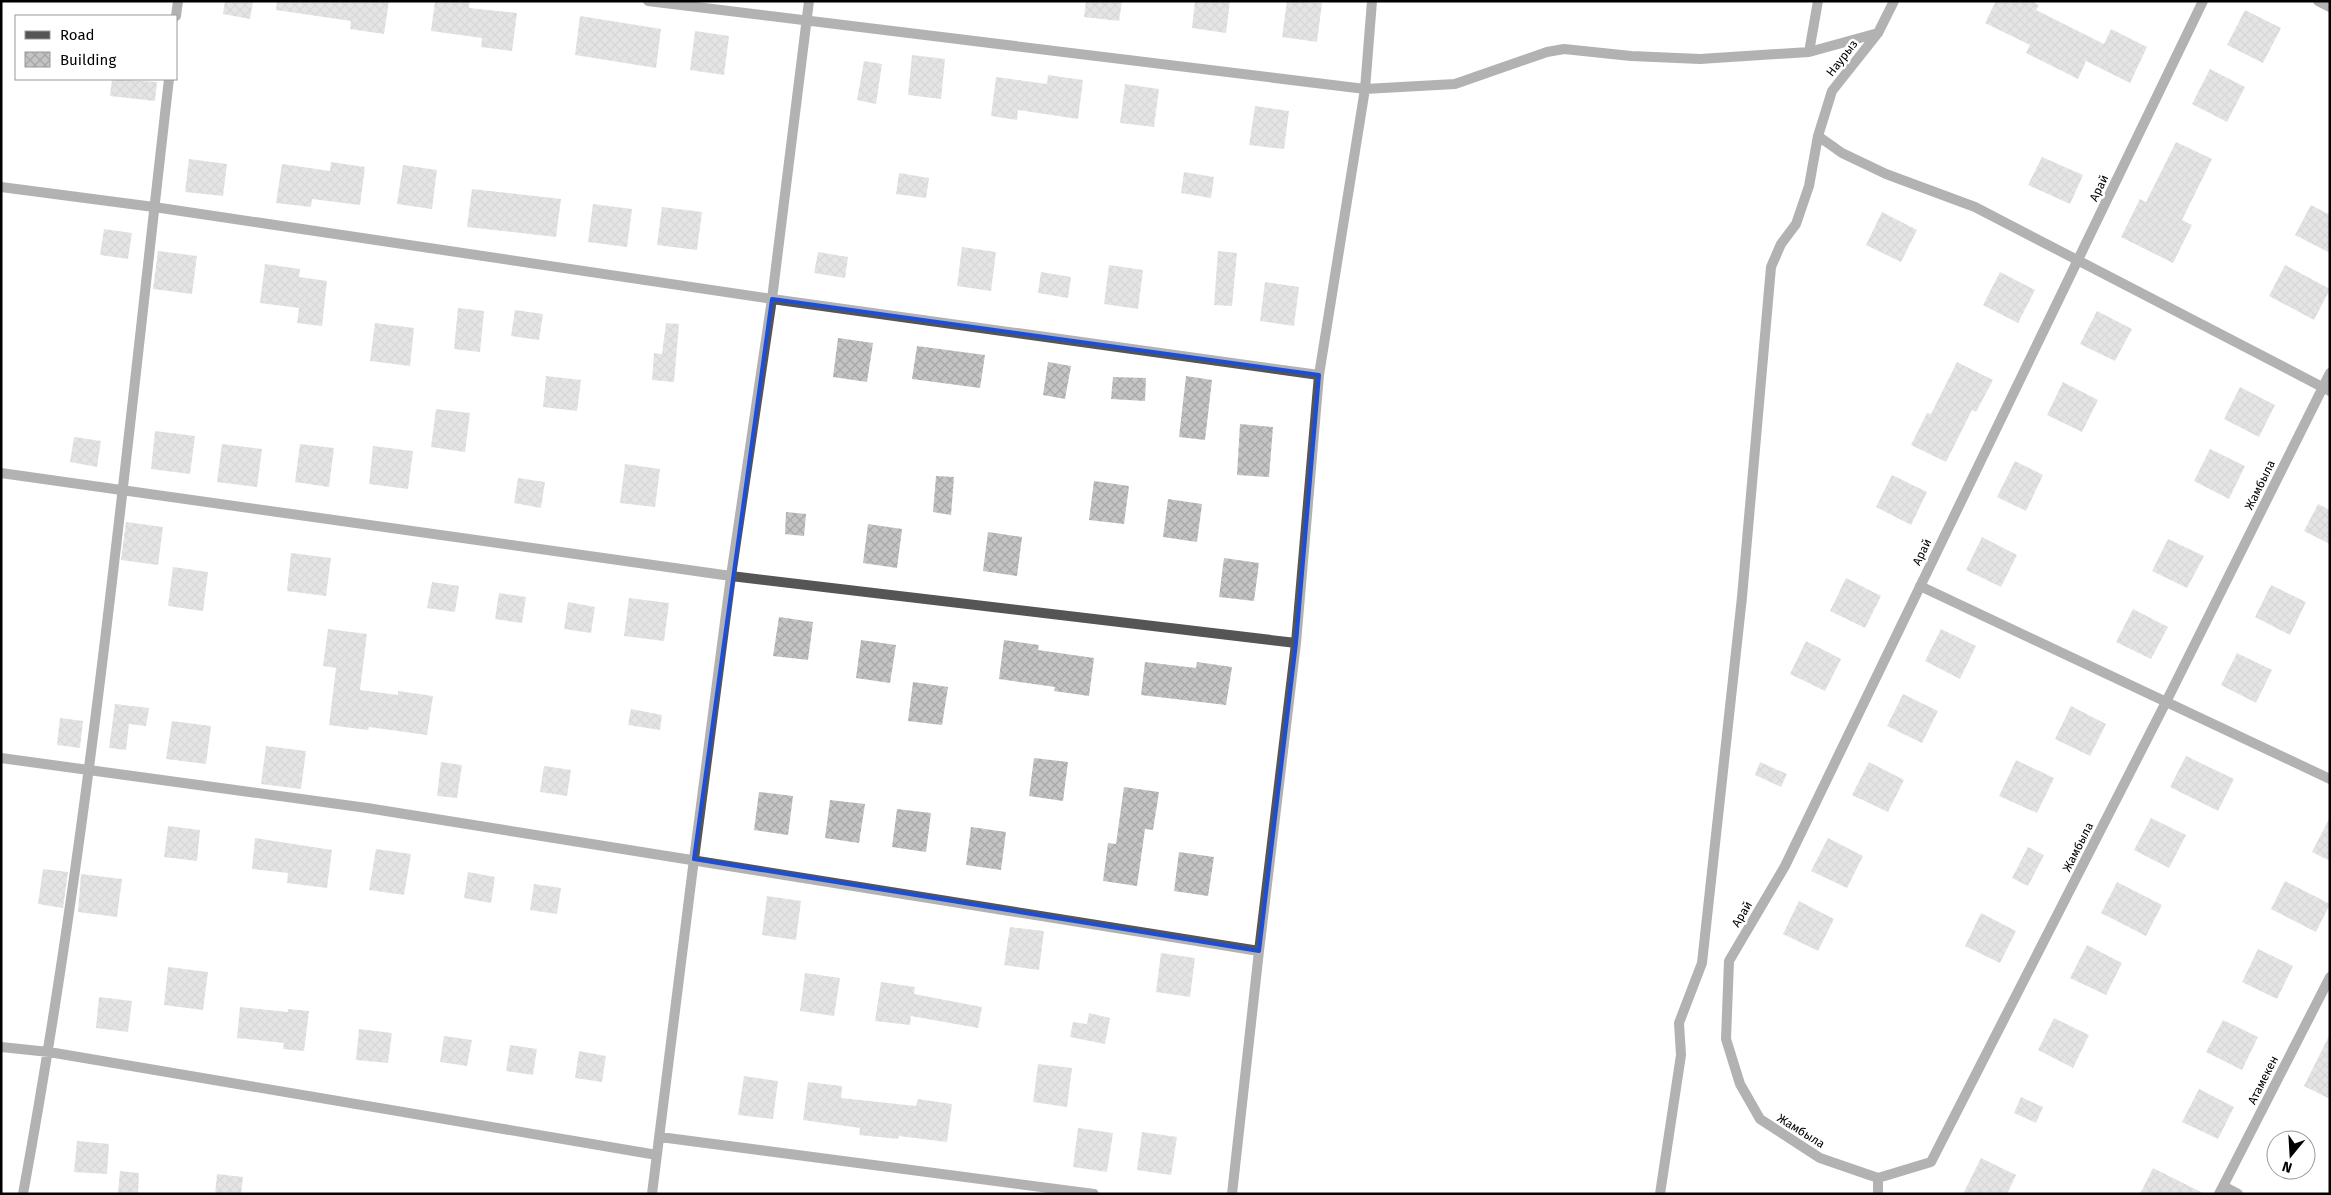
<svg xmlns="http://www.w3.org/2000/svg" width="2331" height="1195" font-family="'Fira Sans',sans-serif">
<style>
.building{fill:url(#building-cross-hatch)}
.lines{fill:none;stroke-linecap:round;stroke-linejoin:round}
.street{stroke:#555;stroke-width:10}
.marked{fill:none;stroke:#1d4ed8;stroke-width:4;stroke-linejoin:round}
.labels{text-anchor:middle;dominant-baseline:central;stroke-width:5;stroke-linejoin:round;paint-order:stroke}
.street-label{font-size:12px;fill:#000;stroke:#fff}
</style>
<defs>
<pattern id="building-cross-hatch" width="8" height="8" patternUnits="userSpaceOnUse" patternTransform="scale(1.25)"><rect width="8" height="8" fill="#c4c4c4"/><path d="M0 0l8 8M0 8l8-8" fill="none" stroke="#a7a7a7"/></pattern>
</defs>
<rect width="100%" height="100%" fill="#fff"/>
<!-- building -->
<path class="building" d="M225 1H253L250 19 223 14Z
M277 1H389L384 34 350 29 351 21 276 10Z
M435 1H470L469 8 517 13 512 51 481 47 482 38 431 31Z
M1086 1H1122L1119 21 1084 17Z
M1195 1H1230L1226 33 1192 28Z
M1287 1 1322 3 1317 42 1282 37Z
M1996 1H2031L2039 5 2036 10 2104 44 2111 29 2147 47 2130 83 2086 61 2078 79 2026 53 2030 45 1985 23Z
M2245 10 2281 28 2263 63 2227 45Z
M580 16 661 29 656 68 575 55Z
M695 31 729 36 724 75 690 70Z
M912 55 945 59 941 99 908 95Z
M864 61 882 64 876 104 857 100Z
M2210 69 2245 87 2227 122 2192 104Z
M1048 75 1083 80 1078 119 1018 110 1017 120 991 116 996 77 1047 84Z
M112 79 157 82 155 101 110 96Z
M1125 84 1159 89 1154 127 1120 123Z
M1255 106 1289 111 1284 149 1249 145Z
M2176 142 2212 159 2182 220 2192 225 2173 263 2121 237 2140 199 2146 202Z
M2042 157 2083 175 2070 204 2028 185Z
M189 159 227 164 223 196 185 192Z
M331 162 365 167 360 205 312 199 311 207 276 203 282 164 330 171Z
M403 165 437 170 432 209 397 204Z
M1184 172 1214 177 1211 198 1181 193Z
M899 173 929 178 926 198 896 194Z
M472 189 561 199 556 237 467 227Z
M593 204 632 209 627 247 588 242Z
M2311 205 2330 215V253L2295 235Z
M662 207 702 212 697 250 657 245Z
M1882 212 1917 230 1901 262 1866 245Z
M104 229 132 233 128 259 100 255Z
M962 247 996 252 991 291 957 286Z
M158 251 197 256 192 294 153 289Z
M1218 251 1237 253 1232 306 1214 305Z
M818 252 848 257 845 278 814 273Z
M265 264 300 269 299 277 327 281 322 326 297 323 299 308 260 303Z
M1109 265 1143 270 1138 309 1104 304Z
M2285 265 2330 289 2314 320 2269 296Z
M1041 272 1071 277 1068 298 1038 293Z
M2000 272 2035 290 2018 323 1983 305Z
M1265 282 1299 287 1294 326 1260 321Z
M458 308 484 311 480 352 454 349Z
M515 310 543 314 539 340 511 336Z
M2097 311 2132 329 2115 361 2080 344Z
M375 323 414 328 410 366 370 361Z
M666 323 679 324 674 382 652 380 654 353 662 354Z
M838 338 873 343 867 382 833 377Z
M917 346 985 355 980 388 912 379Z
M1048 362 1071 366 1065 399 1043 395Z
M1957 362 1993 380 1976 412 1972 410 1946 462 1911 445 1927 413 1931 414Z
M546 376 581 380 577 411 543 407Z
M1186 376 1212 380 1205 440 1179 437Z
M1113 377 1146 378 1145 401 1111 399Z
M2063 382 2098 400 2082 432 2047 415Z
M2240 387 2275 405 2259 437 2224 419Z
M436 409 470 413 465 452 431 447Z
M1240 424 1273 427 1269 477 1237 475Z
M155 431 195 436 190 474 151 469Z
M74 437 101 441 97 467 70 462Z
M222 444 262 449 257 487 217 482Z
M300 444 334 448 329 487 295 482Z
M373 446 413 451 408 489 369 484Z
M2210 449 2245 466 2229 499 2194 481Z
M2015 461 2043 475 2026 511 1997 497Z
M625 464 660 469 655 507 620 503Z
M1892 475 1927 492 1911 525 1876 507Z
M936 476 954 477 951 515 933 512Z
M518 478 545 482 541 508 514 503Z
M1094 481 1129 486 1124 524 1089 520Z
M1168 499 1202 504 1197 542 1163 537Z
M2318 504 2330 510V544L2304 531Z
M786 512 806 514 804 536 785 534Z
M126 522 163 527 158 565 121 560Z
M868 524 902 529 897 568 863 563Z
M988 532 1022 537 1017 576 983 571Z
M1982 537 2017 555 2001 587 1966 570Z
M2168 539 2204 556 2187 588 2152 571Z
M291 553 331 558 326 596 287 591Z
M1224 558 1259 563 1254 601 1219 597Z
M173 567 208 572 203 611 168 606Z
M1846 578 1881 596 1865 628 1830 611Z
M432 582 459 586 455 612 427 608Z
M2271 585 2306 602 2290 635 2255 617Z
M499 593 526 597 522 623 495 619Z
M629 598 669 603 664 641 624 636Z
M568 602 595 607 591 633 564 629Z
M2133 609 2168 627 2151 659 2116 642Z
M779 617 813 622 808 660 773 656Z
M328 629 367 634 360 690 398 695V691L433 696 427 735 369 727 368 730 329 725 336 668 323 666Z
M1941 629 1976 646 1960 679 1925 661Z
M861 640 896 645 890 683 856 678Z
M1004 640 1039 645 1038 650 1094 658 1089 696 1054 691 1055 687 999 679Z
M1806 641 1841 659 1825 691 1790 674Z
M2237 653 2272 670 2256 703 2221 685Z
M1145 662 1196 668 1197 662 1232 667 1226 705 1141 695Z
M913 682 948 687 942 725 908 721Z
M1903 694 1938 711 1922 743 1887 726Z
M115 704 149 708 146 726 129 724 126 750 109 748Z
M2071 706 2106 724 2090 756 2055 739Z
M631 709 662 715 660 730 628 725Z
M60 718 83 721 80 748 57 745Z
M172 721 211 726 206 764 166 759Z
M266 746 306 751 301 789 261 784Z
M2186 756 2234 779 2218 811 2170 787Z
M1034 758 1068 762 1063 801 1029 796Z
M2016 760 2054 778 2037 813 1999 796Z
M441 762 462 765 457 798 437 796Z
M1760 762 1787 774 1781 787 1755 775Z
M1869 762 1904 780 1888 812 1852 795Z
M544 766 571 770 567 796 540 792Z
M1124 787 1159 792 1153 830 1145 829 1137 886 1103 881 1108 843 1116 844Z
M759 792 793 796 788 835 754 830Z
M830 800 865 804 859 843 825 838Z
M897 809 931 813 926 852 892 847Z
M2330 817V861L2312 852Z
M2151 818 2186 835 2169 868 2134 850Z
M168 826 200 830 197 861 164 857Z
M971 827 1006 832 1001 870 966 865Z
M255 838 332 850 327 888 287 883 288 873 252 869Z
M1828 838 1863 856 1847 888 1811 871Z
M2028 847 2044 855 2028 886 2012 878Z
M376 849 411 854 404 895 369 890Z
M1179 852 1214 857 1208 896 1174 891Z
M43 869 68 872 63 908 38 904Z
M468 872 495 877 491 903 464 898Z
M81 874 122 879 117 917 78 912Z
M2285 881 2330 904 2316 932 2271 909Z
M2117 882 2162 905 2146 936 2101 913Z
M534 884 561 888 557 914 530 910Z
M767 896 801 901 796 940 762 935Z
M1799 901 1834 919 1818 951 1783 934Z
M1981 913 2016 931 2000 963 1965 946Z
M1010 927 1044 931 1039 970 1004 965Z
M2087 945 2122 963 2106 995 2070 978Z
M2258 949 2293 966 2277 999 2242 982Z
M1161 953 1195 958 1190 997 1156 992Z
M168 967 208 972 203 1010 164 1005Z
M805 973 840 978 834 1016 800 1011Z
M881 982 915 987 914 994 982 1007 978 1028 911 1016 910 1025 875 1021Z
M99 997 132 1001 128 1032 96 1028Z
M240 1007 288 1012V1009L309 1011 304 1051 283 1049 284 1043 237 1038Z
M1089 1013 1110 1018 1105 1044 1070 1037 1073 1022 1087 1024Z
M2054 1018 2089 1035 2073 1068 2038 1050Z
M2223 1020 2258 1037 2242 1070 2206 1052Z
M359 1029 392 1033 388 1063 356 1060Z
M2330 1034V1099L2304 1086Z
M444 1036 472 1040 467 1066 440 1062Z
M510 1045 537 1049 533 1075 506 1071Z
M579 1051 606 1056 602 1082 575 1078Z
M1038 1064 1072 1068 1067 1107 1033 1102Z
M744 1076 778 1081 773 1119 738 1115Z
M808 1082 842 1086 841 1098 916 1106 918 1099 952 1104 947 1142 899 1136 898 1139 859 1135 860 1128 803 1120Z
M2199 1089 2234 1107 2218 1139 2182 1122Z
M2021 1097 2043 1107 2036 1123 2014 1113Z
M1078 1128 1113 1133 1107 1172 1073 1167Z
M1142 1132 1177 1137 1171 1175 1137 1170Z
M77 1141 109 1144 107 1174 74 1172Z
M1981 1158 2016 1175 2007 1194H1963Z
M2153 1168 2205 1194H2140Z
M120 1171 139 1173 138 1194 118 1193Z
M217 1174 243 1177 241 1194H215Z"/>
<g class="lines">
<!-- street -->
<path class="street" d="M1372 1 1365 89 1455 84 1547 52 1564 49 1631 56 1700 59 1809 52 1818 1
M1894 1 1878 33 1832 91 1818 136 1842 153 1886 174 1975 207 2330 391
M2203 1 1785 866 1729 961 1726 1039 1740 1084 1760 1119 1820 1158 1878 1178 1931 1162 2166 702 2330 373
M2318 1 2330 7
M176 16 178 1
M1809 52 1878 33
M1 187 154 207 772 299 1319 375 1365 89 648 1
M1 473 731 576 1296 643 1319 375
M1920 586 2330 779
M1 758 367 808 1259 951 1296 643
M1 1047 49 1052 657 1155
M660 1137 1094 1194
M2223 1186 2238 1194
M23 1194C91 825 126 451 169 79
M652 1194 694 859 731 576 772 299 809 1
M1232 1194 1259 951
M1660 1194 1681 1055 1679 1023 1702 963 1742 597 1771 267 1781 244 1796 224 1809 186 1818 136
M1878 1194V1178
M2219 1194 2330 977"/>
</g>
<!-- marked area -->
<path d="M0 0H2331V1195H0ZM772 299 1319 375 1296 643 1259 951 694 859Z" fill="#fff" fill-opacity=".55" fill-rule="evenodd"/>
<path class="marked" d="M772 299 1319 375 1296 643 1259 951 694 859Z"/>
<g class="labels">
<!-- street labels -->
<g class="street-label">
<text transform="translate(1842 58) rotate(-52)">Наурыз</text>
<text transform="translate(2099 188) rotate(-64)">Арай</text>
<text transform="translate(2260 485) rotate(-64)">Жамбыла</text>
<text transform="translate(1922 552) rotate(-64)">Арай</text>
<text transform="translate(2078 847) rotate(-63)">Жамбыла</text>
<text transform="translate(1742 914) rotate(-59)">Арай</text>
<text transform="translate(2263 1080) rotate(-63)">Атамекен</text>
<text transform="translate(1801 1131) rotate(32)">Жамбыла</text>
</g>
</g>
<!-- border -->
<rect width="2331" height="1195" fill="none" stroke="#000000" stroke-width="5"/>
<!-- legend -->
<rect x="15" y="15" width="162" height="65" fill="#ffffff" stroke="#999999"/>
<rect x="25" y="31" width="25" height="8" fill="#555555" stroke="#999999"/>
<text x="60" y="40" font-size="15" fill="#000000">Road</text>
<rect x="25" y="52" width="25" height="15" fill="url(#building-cross-hatch)" stroke="#999999"/>
<text x="60" y="65" font-size="15" fill="#000000">Building</text>
<!-- north arrow -->
<g transform="translate(2291 1155) rotate(198)"><circle r="24" fill="#ffffff" stroke="#999999"/>
<path d="M0-4L9 19L0 12L-9 19Z" fill="#000000"/>
<text y="-8" font-size="14" font-weight="bold" text-anchor="middle" fill="#000000">N</text>
</g>
</svg>
